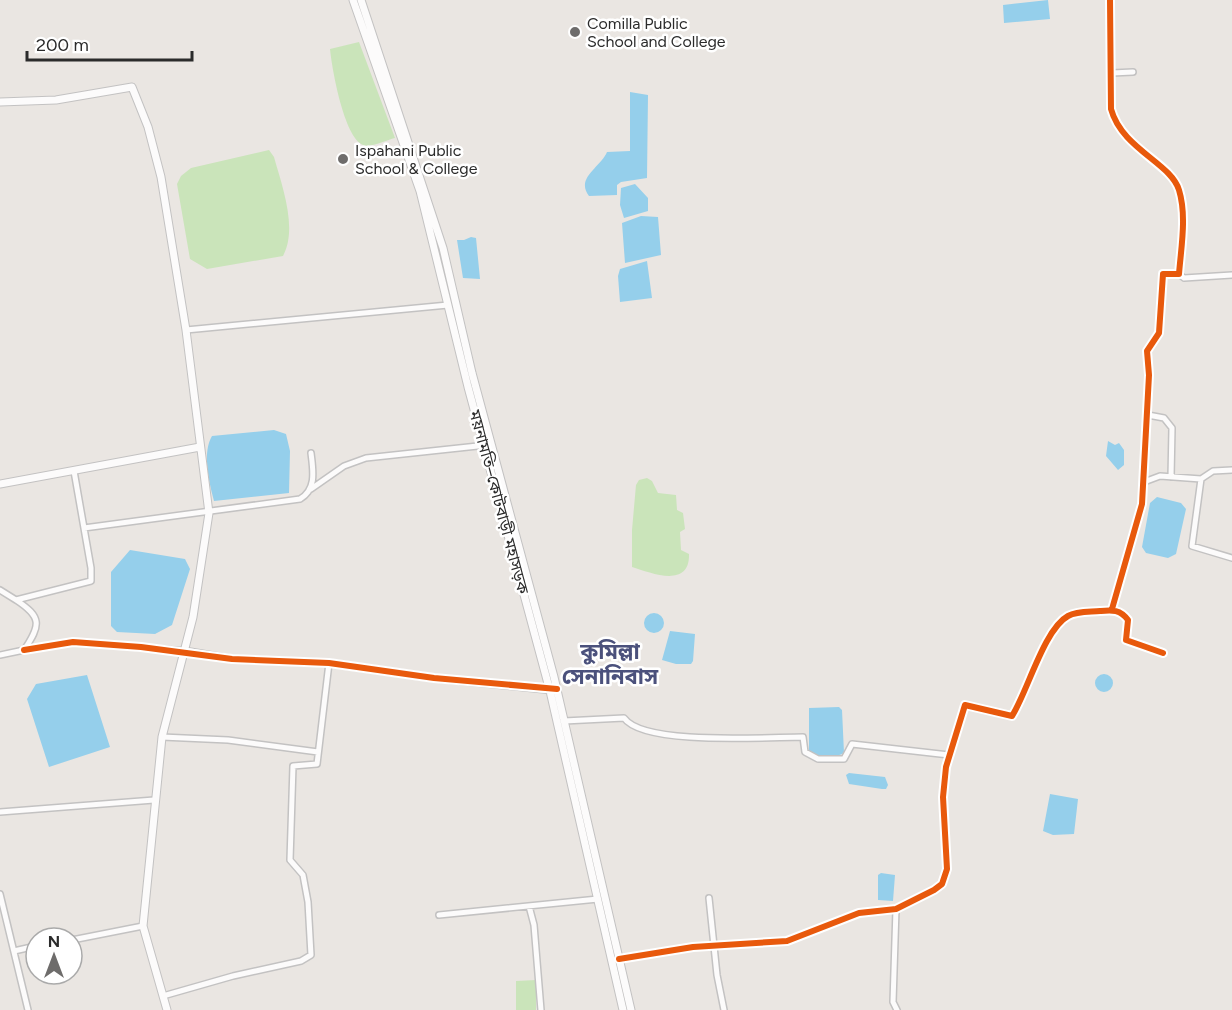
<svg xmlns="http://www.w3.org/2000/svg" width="1232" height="1010" font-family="Figtree,'Noto Sans Bengali',sans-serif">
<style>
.green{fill:#cae4ba}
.water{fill:#95cfeb}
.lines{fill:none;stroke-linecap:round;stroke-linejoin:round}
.street-casing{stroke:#c3c2c2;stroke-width:8}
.secondary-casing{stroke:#c3c2c2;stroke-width:9}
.street{stroke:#fcfbfb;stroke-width:5}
.secondary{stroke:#fcfbfb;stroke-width:7}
.cycleway-casing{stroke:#fff;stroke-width:10}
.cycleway{stroke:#e8590c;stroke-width:6}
.poi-dot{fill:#6e6c6b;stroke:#fff;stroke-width:2}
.labels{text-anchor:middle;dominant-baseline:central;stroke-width:5;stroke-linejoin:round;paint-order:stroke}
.poi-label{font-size:16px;fill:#2b2b2b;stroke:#fff;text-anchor:start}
.street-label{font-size:16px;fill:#2b2b2b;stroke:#fff}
.district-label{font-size:22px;font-weight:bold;fill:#4b517c;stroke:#fff}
</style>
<rect width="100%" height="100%" fill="#eae6e2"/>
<!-- green -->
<path class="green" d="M359 42 395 138C386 140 371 148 363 145 344 137 332 69 330 49Z
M269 150 274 157C282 186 298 228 283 256L207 269 190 259 177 184 181 176 191 168Z
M647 478 652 481 658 493 676 495 677 510 683 513 685 529 680 532 681 550 689 554C690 589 651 573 632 567V530L636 485 639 480Z
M536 980V1010H516V981Z"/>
<!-- water -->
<path class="water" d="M1048 0 1050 19 1004 23 1003 5Z
M630 92 648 95 647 178 621 182 617 185V195L589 196C575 178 601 167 607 152L630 151Z
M635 184 648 198V211L624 218 620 205 621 188Z
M641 216 658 217 661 255 625 263 622 223Z
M471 237 476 238 480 279 463 278 457 240H464Z
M647 261 652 298 620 302 618 276 620 269Z
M274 430 286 434 290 451 289 493 214 501C209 482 202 453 212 436Z
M1108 441 1115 445 1119 443 1124 450V465L1118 470 1106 456Z
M1157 497 1181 503 1186 509 1176 554 1168 558 1146 553 1142 547 1150 503Z
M130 550 185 559 190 569 172 625 155 634 117 632 111 626V572Z
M644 623a10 10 0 1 1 20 0a10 10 0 1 1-20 0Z
M670 631 695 634 693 661 691 664H676L662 660Z
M1095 683a9 9 0 1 1 18 0a9 9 0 1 1-18 0Z
M87 675 110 747 49 767 27 699 36 684Z
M839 707 842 710 844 753C836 758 818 757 809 752V708Z
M849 773 885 777 888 785 886 789H882L849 784 846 775Z
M1050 794 1078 799 1074 834 1053 835 1043 831Z
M881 873 895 875 893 901 878 900V875Z"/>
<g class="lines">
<defs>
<path id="street" d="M1110 0 1111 109C1122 149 1171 163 1179 190 1187 216 1181 248 1179 274H1163L1159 333 1147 351 1149 375 1142 504 1112 609
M1112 73 1133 72
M1179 274 1184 278 1232 275
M186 330 448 305
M1148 415 1164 418 1172 428 1171 477
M1201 479 1192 546 1232 558
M1144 482 1160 476 1201 479 1213 471 1232 470
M311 489 344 466 366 458 487 445
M84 528 300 499C317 489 313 470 311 453
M0 590 16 600 91 581V568L74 471
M24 650 73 642 185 651
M0 655 24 650C41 625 42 617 16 600
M564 721 624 718C644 746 767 737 803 737L805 752 818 759H844L852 744 949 755
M162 737 228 740 318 752
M0 812 154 800
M0 894 28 1010
M709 898 717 975 724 1010
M529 906 534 925 541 1010
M896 909 893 1002 897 1010
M439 915 598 899
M72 940 143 926
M14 951 36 946
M619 959 693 947 787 941 859 913 896 909 934 890 942 884 947 869 943 797 946 767 965 705 1012 716C1027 693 1044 629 1068 616 1077 611 1089 612 1100 611 1112 610 1120 609 1128 620L1126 640 1163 653
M163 996 233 976 301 961 311 955 308 902 303 875 290 860 293 766 317 764 329 663"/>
<path id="secondary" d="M353 0 420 191 468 387 550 691 623 1010
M361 0 443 248 472 373 554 677 631 1010
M0 102 56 100 132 87 148 127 161 177 186 330 209 513 193 617 162 737 143 926 167 1010
M0 484 200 447
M185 651 232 659 329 663 434 678 552 690"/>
</defs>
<!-- street casing -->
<use href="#street" class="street-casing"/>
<!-- secondary casing -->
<use href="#secondary" class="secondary-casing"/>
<!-- street -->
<use href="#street" class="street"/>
<!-- secondary -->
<use href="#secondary" class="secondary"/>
<defs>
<path id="cycleway" d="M1110 0 1111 109C1122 149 1171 163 1179 190 1187 216 1181 248 1179 274H1163L1159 333 1147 351 1149 375 1142 504 1112 609
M24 650 73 642 141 647 232 659 329 663 434 678 557 689
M619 959 693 947 787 941 859 913 896 909 934 890 942 884 947 869 943 797 946 767 965 705 1012 716C1027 693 1044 629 1068 616 1077 611 1089 612 1100 611 1112 610 1120 609 1128 620L1126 640 1163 653"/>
</defs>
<!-- cycleway casing -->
<use href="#cycleway" class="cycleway-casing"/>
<!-- cycleway -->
<use href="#cycleway" class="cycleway"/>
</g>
<!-- markers -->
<g class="poi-dot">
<circle cx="575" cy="32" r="6"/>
<circle cx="343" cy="159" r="6"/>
</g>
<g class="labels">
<!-- poi labels -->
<g class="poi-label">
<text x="587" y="23">Comilla Public<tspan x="587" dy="18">School and College</tspan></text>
<text x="355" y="150">Ispahani Public<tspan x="355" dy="18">School &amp; College</tspan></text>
</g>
<!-- street labels -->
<g class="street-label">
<text transform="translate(499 502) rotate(75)">ময়নামতি–কোটবাড়ী মহাসড়ক</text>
</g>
<!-- district labels -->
<g class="district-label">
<text x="610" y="651">কুমিল্লা<tspan x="610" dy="25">সেনানিবাস</tspan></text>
</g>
</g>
<!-- north arrow -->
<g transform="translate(54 956)"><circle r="28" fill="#ffffff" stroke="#aaaaaa" stroke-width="1.5"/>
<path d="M0-4.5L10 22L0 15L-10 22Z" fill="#6e6c6b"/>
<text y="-9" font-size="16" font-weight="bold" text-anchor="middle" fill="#2b2b2b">N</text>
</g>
<!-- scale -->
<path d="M27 51v9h165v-9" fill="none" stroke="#2b2b2b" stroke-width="3"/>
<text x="36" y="51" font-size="18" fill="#2b2b2b" stroke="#ffffff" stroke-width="4.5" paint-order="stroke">200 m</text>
</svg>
